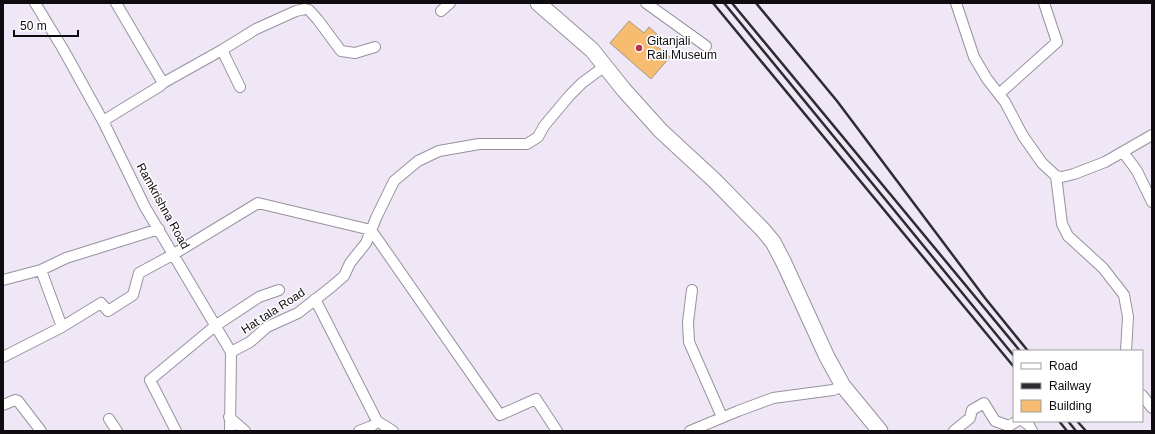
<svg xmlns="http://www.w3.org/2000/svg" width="1155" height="434" font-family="Helvetica,sans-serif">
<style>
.building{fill:#f7bc70;stroke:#a3988b}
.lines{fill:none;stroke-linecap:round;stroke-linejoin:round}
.minor-casing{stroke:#98919f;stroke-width:12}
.highway-casing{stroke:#98919f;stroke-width:17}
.minor{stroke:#fff;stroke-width:10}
.highway{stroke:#fff;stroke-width:15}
.rail{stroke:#2e2b31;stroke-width:2.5}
.poi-dot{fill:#c03046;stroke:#fff;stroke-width:1.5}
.labels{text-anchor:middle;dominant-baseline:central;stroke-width:3;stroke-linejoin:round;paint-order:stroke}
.poi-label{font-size:12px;fill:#0f0c11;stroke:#fff;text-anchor:start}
.street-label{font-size:12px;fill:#0f0c11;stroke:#fff}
</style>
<rect width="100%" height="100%" fill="#efe7f6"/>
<!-- building -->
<path class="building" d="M629 21 644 33 649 27 660 37 654 44 670 57 651 79 610 43Z"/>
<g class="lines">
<defs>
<path id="minor" d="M35 3 63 49 104 123 145 207 231 352 230 431
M116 3 163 83
M646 3 706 46
M956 3 974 57 987 79 1005 102 1023 136 1042 163 1056 176 1062 177 1074 174 1105 162 1152 135
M441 11 450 3
M222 50 240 87
M999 94 1057 42 1044 3
M103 121 160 86 163 83 222 50 256 29 296 11 305 9 309 10 318 20 341 51 355 53 375 47
M1123 152 1137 171 1152 202
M1056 176 1062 224 1068 236 1103 268 1124 295 1128 317 1126 351
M3 280 41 270 66 258 159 229
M692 290 688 322 689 342 722 417
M315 299 377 421 393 431
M62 327 101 303 108 311 133 295 139 273 174 254 258 203 371 230 500 415 536 399 557 431
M231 352 250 342 267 327 298 313 330 288 344 276 350 263 366 243 376 218 394 181 418 161 439 151 479 144H527L538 137 544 126 570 95 582 83 605 66
M3 357 62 327 41 270
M1142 395 1152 408
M3 405 15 400 18 401 41 431
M229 417 245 431
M109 419 117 431
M1023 421 1029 425 1032 431
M176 431 150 380 215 326 259 297 279 290
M359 431 372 426 377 421
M690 431 738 411 773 398 833 390 843 386
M954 431 970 418 972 410 984 403 995 421 1009 426 1017 421"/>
<path id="highway" d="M538 3 592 50 624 90 661 131 714 180 763 230 773 242 784 263 827 357 843 386 880 431"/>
</defs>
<!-- minor casing -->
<use href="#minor" class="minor-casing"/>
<!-- highway casing -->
<use href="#highway" class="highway-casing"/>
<!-- minor -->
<use href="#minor" class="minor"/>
<!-- highway -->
<use href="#highway" class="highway"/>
<!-- rail -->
<path class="rail" d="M713 3 1014 367
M724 3 1014 356
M732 3 1020 351
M756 3 837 101 985 298 1028 351
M1059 421 1067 431
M1068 421 1076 431
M1077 421 1086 431"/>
</g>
<!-- markers -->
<circle class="poi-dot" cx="639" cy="48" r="4"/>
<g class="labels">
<!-- poi labels -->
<g class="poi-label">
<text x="647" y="41">Gitanjali<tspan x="647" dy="14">Rail Museum</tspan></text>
</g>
<!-- street labels -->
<g class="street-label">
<text transform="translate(163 206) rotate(61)">Ramkrishna Road</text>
<text transform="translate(273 311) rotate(-33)">Hat tala Road</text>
</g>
</g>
<!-- border -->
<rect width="1155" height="434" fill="none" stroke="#0f0c11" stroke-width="8"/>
<!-- legend -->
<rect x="1013" y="350" width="130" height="72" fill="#ffffff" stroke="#9f9ea0"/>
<rect x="1021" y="363" width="20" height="6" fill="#ffffff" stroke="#9f9ea0"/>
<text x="1049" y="370" font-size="12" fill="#0f0c11">Road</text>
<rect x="1021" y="383" width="20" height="6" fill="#2e2b31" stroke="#9f9ea0"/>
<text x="1049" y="390" font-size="12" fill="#0f0c11">Railway</text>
<rect x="1021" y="400" width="20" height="12" fill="#f7bc70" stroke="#9f9ea0"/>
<text x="1049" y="410" font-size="12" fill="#0f0c11">Building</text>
<!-- scale -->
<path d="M14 30v6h64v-6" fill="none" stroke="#0f0c11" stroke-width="2"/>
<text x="20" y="30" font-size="12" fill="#0f0c11" stroke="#ffffff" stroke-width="3" paint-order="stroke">50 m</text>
</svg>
